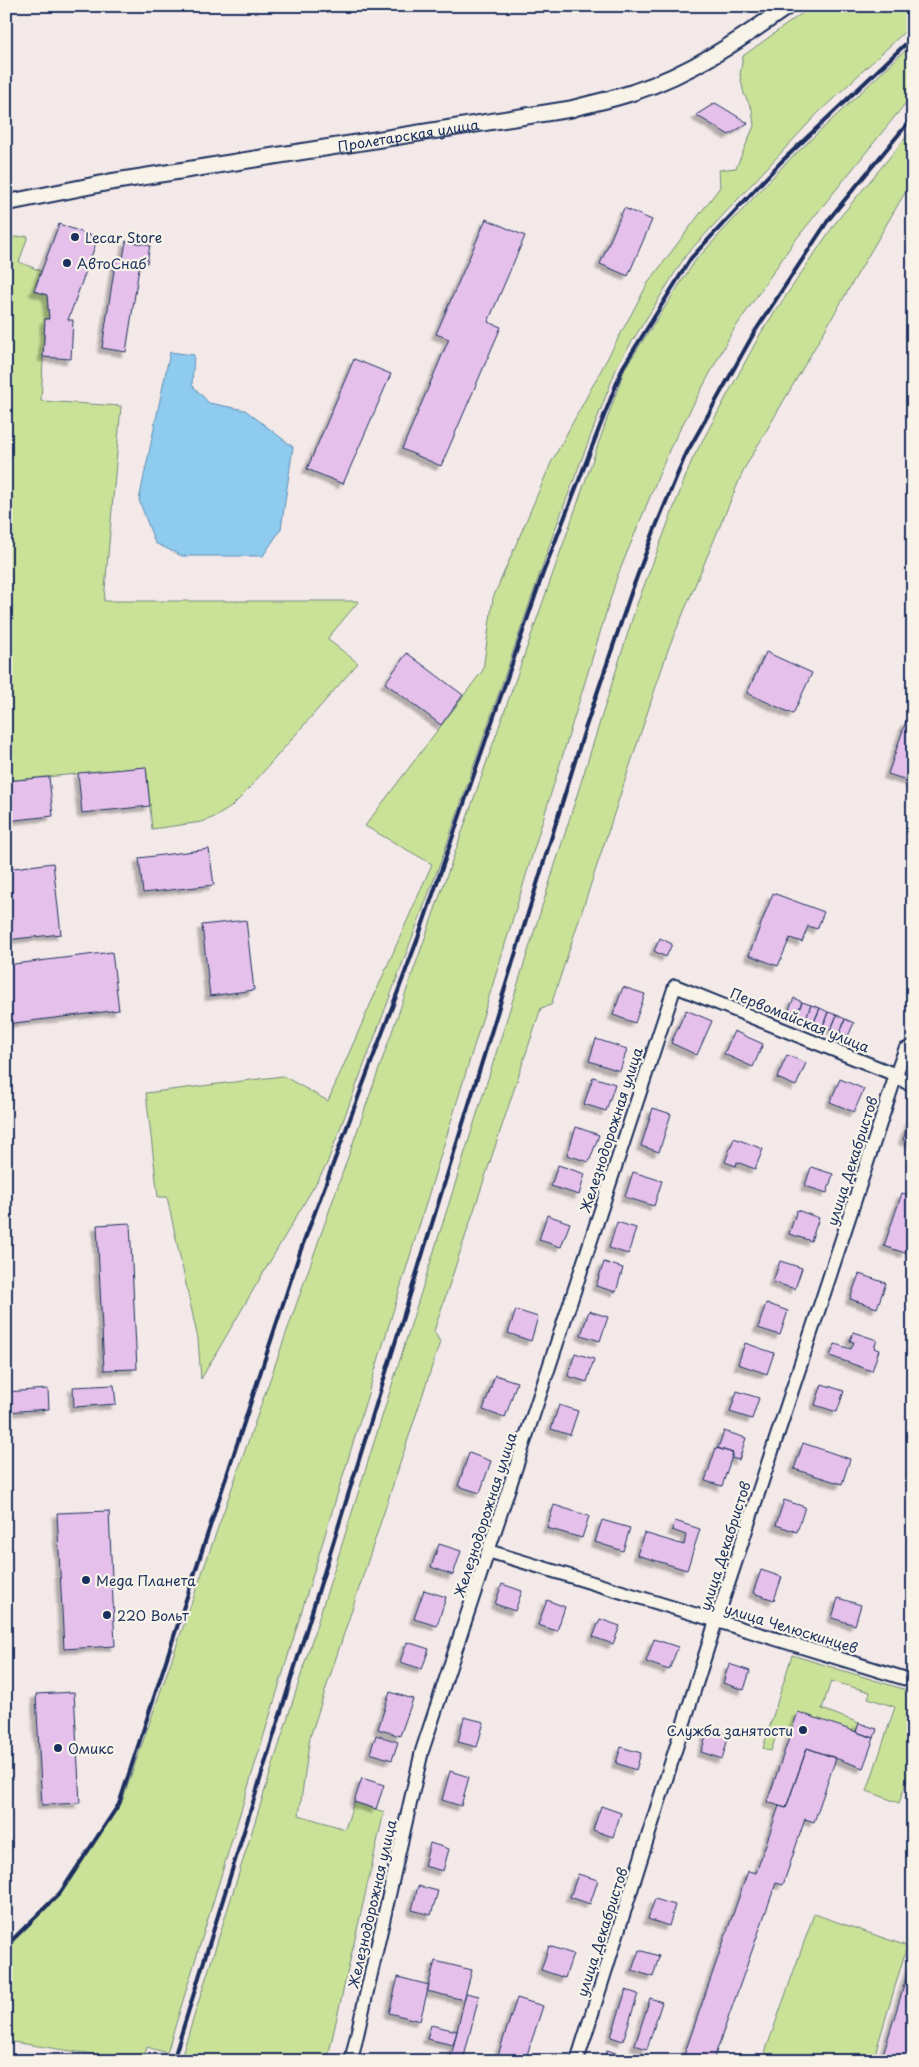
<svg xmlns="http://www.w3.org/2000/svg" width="919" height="2067" font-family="'Playpen Sans',sans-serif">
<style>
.green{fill:#cae298;stroke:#72887b}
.water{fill:#8ecbee;stroke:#608db4}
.building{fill:#e4c0ea;stroke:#1b2f5e;filter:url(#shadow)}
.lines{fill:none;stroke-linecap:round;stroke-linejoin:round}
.minor-casing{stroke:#1b2f5e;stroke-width:16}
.tertiary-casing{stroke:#1b2f5e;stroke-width:19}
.minor{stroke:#f7f3e8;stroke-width:12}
.tertiary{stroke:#f7f3e8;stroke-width:15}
.rail{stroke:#1b2f5e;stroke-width:4}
.poi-dot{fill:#1b2f5e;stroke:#f7f3e8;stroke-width:2}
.labels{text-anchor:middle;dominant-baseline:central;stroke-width:4.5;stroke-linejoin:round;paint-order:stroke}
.street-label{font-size:14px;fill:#1b2f5e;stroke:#f7f3e8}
.poi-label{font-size:14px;fill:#1b2f5e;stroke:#f7f3e8;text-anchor:start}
</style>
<defs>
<filter id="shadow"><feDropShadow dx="-4.5" dy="4.5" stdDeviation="1" flood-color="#0004"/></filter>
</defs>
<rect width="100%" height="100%" fill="#f3e9e8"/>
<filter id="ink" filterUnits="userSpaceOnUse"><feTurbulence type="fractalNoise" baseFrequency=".02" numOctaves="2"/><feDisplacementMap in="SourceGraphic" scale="10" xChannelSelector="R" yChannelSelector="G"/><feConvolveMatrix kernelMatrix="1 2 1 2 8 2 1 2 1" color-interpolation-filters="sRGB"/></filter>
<g filter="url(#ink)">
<!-- green -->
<path class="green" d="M812 6H913V24L818 113 686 255 618 364 554 532 441 861 326 1166 201 1379 198 1339 167 1197H158L146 1093 283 1076 328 1101 432 864 365 826 483 670 493 598 551 463 648 283 720 187 719 170 736 168 754 126 752 109 744 94 740 75 743 56Z
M913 43V94L793 243 731 334 670 448 617 577 167 2053 147 2047 143 2061H136L6 2041V1948L61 1894 121 1804 625 368 695 261 784 165Z
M913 129V184L903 196 744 469 669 647 551 1005 541 1008 434 1331 440 1342 310 1737 299 1815 345 1829 354 1802 384 1812 327 2061H180L636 607 692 460 762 331 836 222Z
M28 236 19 262 41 271 34 290 47 295 49 319H45L41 401 121 406 104 601H359L327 639 358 663 243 795 231 807 217 816 202 822 152 829 146 767 6 781V238Z
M792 1655 913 1692V1763L899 1803 867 1791 895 1707 868 1698 870 1692 831 1681 822 1709 859 1723 856 1732 792 1731 779 1727 771 1751 763 1748Z
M814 1914 907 1946 873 2061H762Z"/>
<!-- water -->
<path class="water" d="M170 352 194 355 192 385 209 403 245 410 293 447 281 529 263 556H182L155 543 139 500Z"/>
<!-- building -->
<path class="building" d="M715 103 722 107 748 123 729 135 696 115Z
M624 208 652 220 628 276 600 264Z
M486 219 525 236 488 322 501 327 441 466 402 449 449 339 436 334Z
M59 224 98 238 68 320H73L71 359 43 357 45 319H49L47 295 34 291Z
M126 241 150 245 147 263 140 262 126 352 102 348 116 258 123 259Z
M354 359 391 374 343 484 307 469Z
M766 652 812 673 793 714 747 693Z
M407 653 463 695 441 725 385 683Z
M906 721 913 723V782L888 774Z
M146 767 150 806 82 813 78 773Z
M49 777 53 816 6 821V781Z
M209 849 214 885 143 893 139 858Z
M53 863 61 934 6 940V869Z
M773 893 824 912 817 929 808 926 802 942 790 938 778 966 749 955Z
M246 920 254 990 210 996 202 925Z
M660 938 672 944 666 957 654 951Z
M112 952 119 1010 6 1024V965Z
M623 987 645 994 635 1023 613 1015Z
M794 998 802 1002 797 1015 788 1012Z
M802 1002 811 1005 806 1019 797 1015Z
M811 1005 820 1008 814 1022 806 1019Z
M820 1008 828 1012 823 1026 814 1022Z
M686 1010 712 1021 697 1055 671 1043Z
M828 1012 837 1015 831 1029 823 1026Z
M837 1015 845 1019 840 1033 831 1029Z
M845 1019 854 1023 848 1036 840 1033Z
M734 1031 763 1044 753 1067 724 1054Z
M596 1039 627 1049 620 1071 589 1061Z
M787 1055 806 1063 796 1086 777 1078Z
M593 1077 615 1084 606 1111 584 1104Z
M840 1079 864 1089 854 1112 830 1102Z
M653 1108 671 1114 659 1152 641 1146Z
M911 1116 913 1117V1143L903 1140Z
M576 1127 599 1135 589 1162 567 1155Z
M734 1138 763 1149 755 1169 737 1162 736 1166 725 1162Z
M558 1165 585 1174 579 1195 551 1186Z
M811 1167 833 1174 827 1193 805 1186Z
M633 1172 662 1181 654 1206 625 1197Z
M902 1193 913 1196V1228L905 1253 884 1246Z
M797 1210 819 1218 811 1241 789 1234Z
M547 1215 570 1223 561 1247 539 1240Z
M617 1222 636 1228 628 1254 609 1248Z
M130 1223 137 1369 104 1370 97 1225Z
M780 1261 802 1268 795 1289 773 1282Z
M604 1262 623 1268 616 1292 596 1286Z
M859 1274 886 1283 877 1308 850 1299Z
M766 1303 788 1311 780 1335 758 1328Z
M516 1310 538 1317 531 1341 508 1333Z
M589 1311 608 1317 600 1341 581 1335Z
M853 1332 877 1340 874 1348 879 1350 872 1371 830 1356 835 1344 851 1349 854 1342 850 1341Z
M745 1343 774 1353 767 1374 738 1364Z
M575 1353 594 1359 587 1382 568 1376Z
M495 1375 517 1382 505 1418 483 1410Z
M822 1384 844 1391 837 1412 815 1405Z
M114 1385 116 1404 74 1407 73 1387Z
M48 1389 49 1409 6 1412V1392Z
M737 1391 759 1398 752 1419 730 1412Z
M559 1405 578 1411 570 1435 551 1429Z
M724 1431 746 1438 739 1460 731 1458 733 1453 718 1448Z
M803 1443 850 1459 842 1484 794 1469Z
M716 1448 733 1453 722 1486 705 1481Z
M469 1453 491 1461 480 1493 458 1486Z
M784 1500 805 1507 797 1532 776 1525Z
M554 1505 589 1516 582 1538 547 1528Z
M109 1511 115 1646 64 1649 57 1513Z
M602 1520 630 1528 623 1551 595 1542Z
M675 1521 700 1529 687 1570 637 1555 644 1533 684 1545 686 1535 672 1530Z
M439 1544 461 1551 453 1575 431 1567Z
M761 1570 782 1577 774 1600 753 1593Z
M502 1584 522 1591 515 1611 495 1604Z
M424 1590 446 1597 437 1626 414 1619Z
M838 1598 861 1605 855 1625 832 1618Z
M547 1600 565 1607 557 1631 538 1625Z
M600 1619 620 1626 613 1644 593 1637Z
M654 1639 678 1647 669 1670 646 1662Z
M407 1642 429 1649 422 1669 400 1662Z
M729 1664 750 1671 744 1690 723 1683Z
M74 1692 80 1803 42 1805 36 1694Z
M390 1692 413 1699 400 1736 378 1729Z
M798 1712 874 1738 863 1768 807 1748 786 1808 767 1802Z
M464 1717 484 1722 477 1747 458 1742Z
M859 1723 877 1729 874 1738 856 1732Z
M709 1728 729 1735 722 1759 701 1752Z
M376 1735 398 1742 392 1760 370 1753Z
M621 1747 641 1753 636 1770 616 1763Z
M807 1748 836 1758 814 1822 805 1819 783 1885 776 1883 713 2061H682L748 1871 756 1873 779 1806 786 1808Z
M450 1771 469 1777 461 1806 442 1800Z
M362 1778 384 1785 376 1809 354 1802Z
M601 1806 621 1813 613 1837 593 1830Z
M430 1843 449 1849 443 1871 424 1866Z
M578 1874 598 1880 590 1904 570 1897Z
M418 1886 438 1891 431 1915 412 1910Z
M655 1899 675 1905 669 1926 648 1919Z
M549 1946 573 1954 565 1978 541 1970Z
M639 1950 659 1956 653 1977 632 1970Z
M913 1956V2051L910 2061H881Z
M435 1961 472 1970 464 2000 427 1991Z
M398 1977 429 1985 420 2021 389 2013Z
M626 1990 638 1994 623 2041 611 2037Z
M466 1993 479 1996 463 2061H450Z
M517 1998 543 2006 525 2061H496Z
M650 1998 662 2002 647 2049 635 2045Z
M431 2025 457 2031 453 2045 427 2039Z
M607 2050 634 2059 633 2061H604Z"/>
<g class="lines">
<defs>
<path id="minor" d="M488 1551 913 1681
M351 2061 422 1751 675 986 896 1075 913 1087
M577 2061 716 1621 896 1075 905 1050 913 1046"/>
<g id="tertiary">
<path id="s1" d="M6 203 110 182 571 109C592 103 614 99 634 92 690 74 740 40 788 6"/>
</g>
</defs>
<!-- minor casing -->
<use href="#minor" class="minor-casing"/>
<!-- tertiary casing -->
<use href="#tertiary" class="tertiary-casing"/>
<!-- minor -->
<use href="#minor" class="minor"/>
<!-- tertiary -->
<use href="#tertiary" class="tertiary"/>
<!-- rail -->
<path class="rail" d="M6 1946 60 1893 119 1804 300 1252 418 938 543 573 623 367 691 258 781 162 913 37
M173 2061 585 729 632 590 654 531 685 456 754 333 829 219 913 117"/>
</g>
</g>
<!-- markers -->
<g class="poi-dot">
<circle cx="75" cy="237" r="5"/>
<circle cx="67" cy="263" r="5"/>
<circle cx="86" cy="1580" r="5"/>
<circle cx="107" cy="1615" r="5"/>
<circle cx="803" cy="1730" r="5"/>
<circle cx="58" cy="1748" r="5"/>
</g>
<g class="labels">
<!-- street labels -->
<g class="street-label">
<text stroke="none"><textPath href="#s1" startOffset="408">Пролетарская улица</textPath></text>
<text transform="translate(800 1020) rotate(22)">Первомайская улица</text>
<text transform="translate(611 1130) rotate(-72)">Железнодорожная улица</text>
<text transform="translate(852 1161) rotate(-72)">улица Декабристов</text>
<text transform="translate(485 1515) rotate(-72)">Железнодорожная улица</text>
<text transform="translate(725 1546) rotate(-72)">улица Декабристов</text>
<text transform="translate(791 1628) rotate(17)">улица Челюскинцев</text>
<text transform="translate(372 1904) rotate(-77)">Железнодорожная улица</text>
<text transform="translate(602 1932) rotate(-72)">улица Декабристов</text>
</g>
<!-- poi labels -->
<g class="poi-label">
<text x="85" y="237">Lecar Store</text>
<text x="77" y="263">АвтоСнаб</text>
<text x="96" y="1580">Mega Планета</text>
<text x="117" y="1615">220 Вольт</text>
<text x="793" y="1730" text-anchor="end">Служба занятости</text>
<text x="68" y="1748">Омикс</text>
</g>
</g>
<!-- margin -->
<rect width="919" height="2067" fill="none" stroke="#f7f3e8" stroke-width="25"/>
<rect x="12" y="12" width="894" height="2042" fill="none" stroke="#1b2f5e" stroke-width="2" filter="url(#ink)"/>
</svg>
